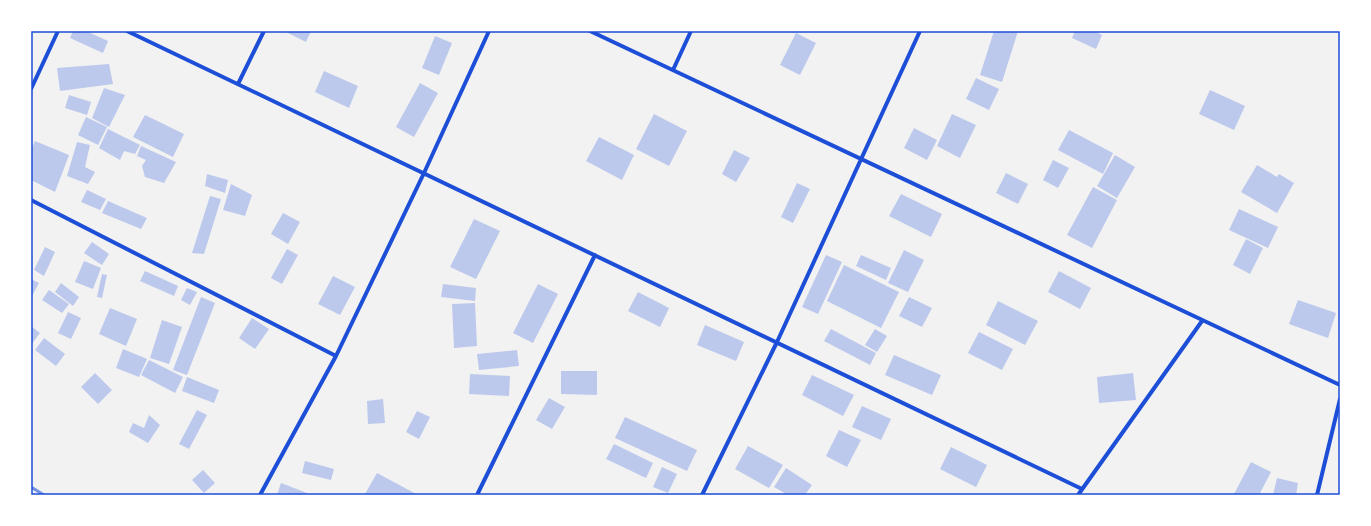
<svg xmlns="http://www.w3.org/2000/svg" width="1371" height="526" font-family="Commissioner,sans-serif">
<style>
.building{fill:#bdc9ec}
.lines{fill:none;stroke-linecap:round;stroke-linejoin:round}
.minor{stroke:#1d4ed8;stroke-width:4}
.rail{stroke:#7290e2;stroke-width:3}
.neatline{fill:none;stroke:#1d4ed8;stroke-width:1.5}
</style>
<rect width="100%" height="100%" fill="#f2f2f2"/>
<!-- building -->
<path class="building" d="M73 31H86L108 41 103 53 70 38Z
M284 31H311L306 42Z
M994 31H1018L1002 82 980 75Z
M1075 31H1094L1102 35 1096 49 1072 38Z
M796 33 816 43 800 75 780 65Z
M435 36 452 43 439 75 422 68Z
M109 64 113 84 60 91 57 68Z
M324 71 358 86 349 108 315 92Z
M976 78 999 89 989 110 966 99Z
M420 83 438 93 414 137 396 127Z
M104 88 125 95 109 127 92 118Z
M1210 90 1245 106 1234 130 1199 114Z
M69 95 91 102 87 115 65 108Z
M654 114 687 131 669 166 636 149Z
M952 114 976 125 960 158 937 146Z
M145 115 184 134 173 157 133 137Z
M86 117 107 127 98 145 78 135Z
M914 128 937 140 927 160 904 148Z
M108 129 140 145 135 154 124 151 120 160 99 148Z
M1069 130 1113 153 1103 174 1058 150Z
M599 137 634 155 622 180 586 161Z
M35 141 69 155 55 192 31 180V150Z
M77 142 90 145 85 167 95 172 88 184 67 176Z
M141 146 176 162 164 183 145 177 142 166 146 160 137 156Z
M734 150 750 158 736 182 722 174Z
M1115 155 1135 167 1117 198 1097 186Z
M1053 160 1069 168 1058 188 1043 180Z
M1257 165 1277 177 1279 174 1294 183 1277 213 1241 192Z
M1006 173 1028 184 1018 204 996 193Z
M207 174 228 180 225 193 205 186Z
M797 183 810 189 793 223 781 217Z
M231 184 252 195 245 216 223 210Z
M1093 187 1117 200 1092 248 1067 235Z
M87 190 106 199 100 210 81 202Z
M901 194 942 214 931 237 889 216Z
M210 196 221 199 204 254 192 253Z
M108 201 147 218 141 229 102 213Z
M1239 209 1278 227 1268 248 1229 230Z
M283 213 300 222 288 244 271 234Z
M474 219 500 231 476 279 450 267Z
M1246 239 1263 248 1250 274 1233 265Z
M92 242 109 254 102 265 84 253Z
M45 247 55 252 44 276 34 270Z
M287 249 298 255 282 284 271 278Z
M904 250 924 260 908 292 888 283Z
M826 255 842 262 818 314 802 307Z
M861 255 891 268 886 280 856 266Z
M84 261 101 268 93 289 75 282Z
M844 265 899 292 881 328 827 301Z
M145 271 178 286 174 296 140 281Z
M1059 271 1091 288 1080 309 1048 292Z
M102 274 107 275 102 298 97 297Z
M333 276 355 287 340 315 318 304Z
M31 279 39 283 31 298Z
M61 283 79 297 73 306 55 292Z
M443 284 476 288 475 301 441 297Z
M538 284 558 294 533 343 513 333Z
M187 288 197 292 190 305 181 300Z
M49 290 69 304 62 313 42 300Z
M638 292 669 308 660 327 628 311Z
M201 297 215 303 187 375 173 370Z
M909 297 932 308 922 327 899 316Z
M1298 300 1336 313 1328 338 1289 324Z
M998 301 1038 321 1025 345 986 325Z
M475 303 477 346 454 348 452 304Z
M110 308 137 319 126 346 99 334Z
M68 312 81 318 71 339 58 333Z
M252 318 269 329 255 349 239 338Z
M162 320 182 327 169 364 150 358Z
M705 325 744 342 736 361 697 345Z
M31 326 40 333 31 345Z
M831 329 876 353 870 365 824 341Z
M875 329 887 336 877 352 865 345Z
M979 332 1013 349 1002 370 968 353Z
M44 338 65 354 56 366 35 350Z
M123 349 147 359 139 377 116 368Z
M517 350 519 366 479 370 477 354Z
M894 355 941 375 932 395 885 375Z
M149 360 183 377 175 393 141 375Z
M561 371H597V395L561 394Z
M95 373 112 390 98 404 81 387Z
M1133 373 1136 400 1099 403 1097 377Z
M470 374 510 376 509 396 469 394Z
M812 375 854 395 843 416 802 395Z
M187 377 219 390 214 403 182 391Z
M549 398 565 407 552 429 536 420Z
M383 399 385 423 368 424 367 401Z
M862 406 891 419 881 440 852 427Z
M197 410 207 415 189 449 179 444Z
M417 411 430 417 419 439 406 432Z
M149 415 160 425 148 443 129 432 133 423 144 428Z
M625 417 697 450 687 471 615 438Z
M839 430 861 440 847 467 826 456Z
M614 444 653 463 646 478 606 459Z
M748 446 783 465 769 488 735 469Z
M951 447 987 465 976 487 940 469Z
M305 461 334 469 331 480 302 473Z
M1251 462 1271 472 1259 495H1235L1234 494Z
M662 467 677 474 668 493 653 487Z
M786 468 812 485 805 495H788L774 487Z
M203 470 215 483 204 493 192 480Z
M377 473 418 495H367L365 494Z
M1277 478 1298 483 1296 495H1273Z
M281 483 307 493 306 495H277Z"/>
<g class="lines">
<!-- minor -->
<path class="minor" d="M127 31 1082 489
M590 31 1340 385
M673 70 691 31
M238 84 264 31
M31 89 58 31
M31 200 336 356
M260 495 336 356 424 173 489 31
M477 495 595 255
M702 495 777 342 920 31
M1078 495 1202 321
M1317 495 1340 399"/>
<!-- rail -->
<path class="rail" d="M31 487 44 495"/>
</g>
<!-- border -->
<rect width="1371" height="526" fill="none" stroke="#ffffff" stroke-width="64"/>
<rect x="32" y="32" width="1307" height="462" class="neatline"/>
</svg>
